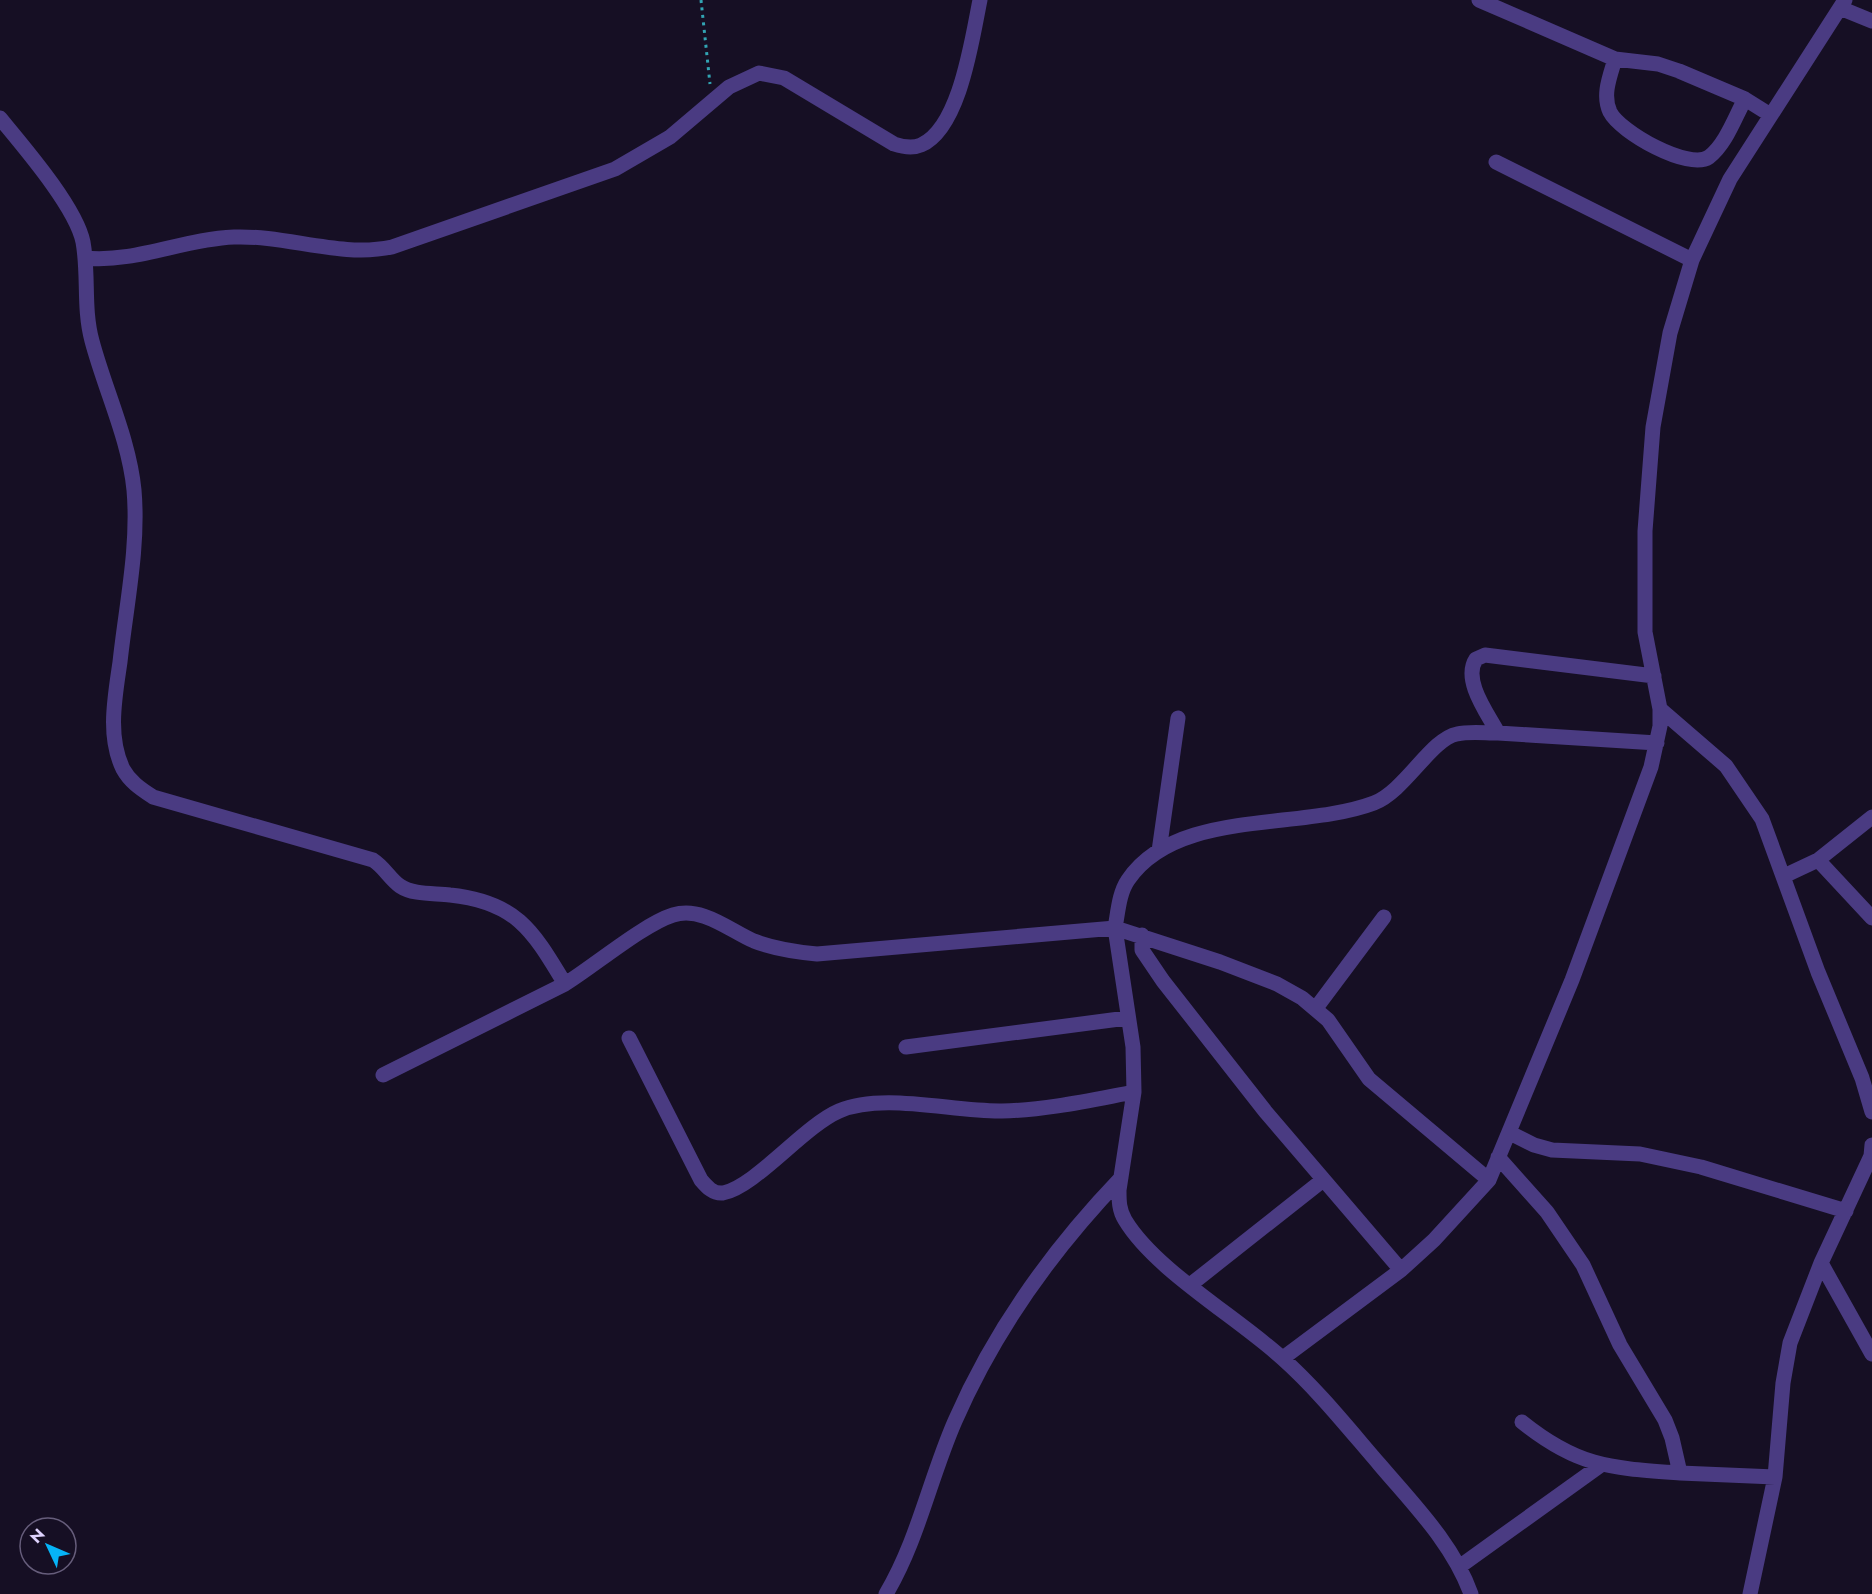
<svg xmlns="http://www.w3.org/2000/svg" width="1872" height="1594" font-family="Jost,sans-serif">
<style>
.lines{fill:none;stroke-linecap:round;stroke-linejoin:round}
.path{stroke:#32a4b3;stroke-width:3;stroke-dasharray:3 4.5;stroke-linecap:butt}
.minor{stroke:#4a3b82;stroke-width:15}
</style>
<rect width="100%" height="100%" fill="#160f24"/>
<g class="lines">
<!-- path -->
<path class="path" d="M701 0 710 84"/>
<!-- minor -->
<path class="minor" d="M1479 0 1615 59 1658 64 1679 71 1745 99 1769 114
M1840 8 1872 21
M1615 59C1610 76 1602 95 1610 112 1620 132 1689 171 1709 157 1726 144 1735 117 1745 99
M0 118C23 146 76 207 83 242 89 275 83 308 92 341 105 390 129 439 134 490 139 547 126 606 120 662 115 697 107 736 123 769 130 782 141 789 153 797L373 860C384 867 390 879 400 886 413 895 435 893 450 895 517 902 533 931 565 984 594 966 644 924 673 915 702 906 729 930 754 941 774 949 796 952 817 954L1115 928 1133 1047 1134 1092 1119 1190C1119 1201 1119 1210 1125 1220 1155 1270 1237 1317 1282 1358 1318 1390 1348 1428 1380 1465 1414 1505 1453 1544 1471 1594
M1496 162 1692 260
M85 258C136 263 183 239 234 237 287 235 340 258 392 247L615 169 670 137 729 87 759 73 784 78 894 144C903 147 912 149 921 145 960 128 972 39 980 0
M1654 676 1485 655 1476 659C1462 680 1488 714 1498 733L1657 743
M1660 709 1726 766 1762 819 1818 972 1862 1078 1872 1112
M1498 733C1484 733 1469 731 1457 734 1431 739 1405 791 1374 803 1300 831 1177 808 1128 880 1119 893 1118 912 1115 928L1220 962 1277 984 1302 998 1328 1020 1369 1079 1489 1180 1572 980 1651 767 1660 726V709L1645 632V531L1653 427 1670 333 1692 260 1730 179 1845 0
M1159 851 1178 718
M1818 860 1872 817
M1784 876 1818 860 1872 918
M1142 935V950L1163 981 1265 1111 1401 1270 1283 1358
M1316 1008 1384 917
M629 1038 701 1180C707 1187 713 1194 723 1193 755 1187 804 1126 839 1111 883 1092 953 1112 1002 1111 1047 1110 1091 1100 1134 1092
M906 1047 1127 1018
M383 1075 565 984
M1510 1133 1534 1145 1552 1150 1640 1154 1701 1167 1846 1211
M1872 1145 1871 1156 1821 1263 1872 1354
M1498 1157 1547 1212 1583 1265 1620 1345 1665 1420 1672 1438 1680 1473 1775 1477 1750 1594
M1401 1270 1434 1240 1489 1180
M1190 1285 1323 1180
M1522 1422C1578 1467 1610 1468 1680 1473
M1775 1477 1783 1383 1790 1343 1821 1263
M1459 1567 1601 1465
M886 1594C918 1540 930 1478 955 1421 995 1329 1052 1250 1121 1178"/>
</g>
<!-- north arrow -->
<g transform="translate(48 1546) rotate(314)"><circle r="28" fill="#160f24" stroke="#665d7b" stroke-width="1.5"/>
<path d="M0-4.5L10 22L0 15L-10 22Z" fill="#06b4f7"/>
<text y="-9" font-size="16" font-weight="bold" text-anchor="middle" fill="#dfd3fe">N</text>
</g>
</svg>
